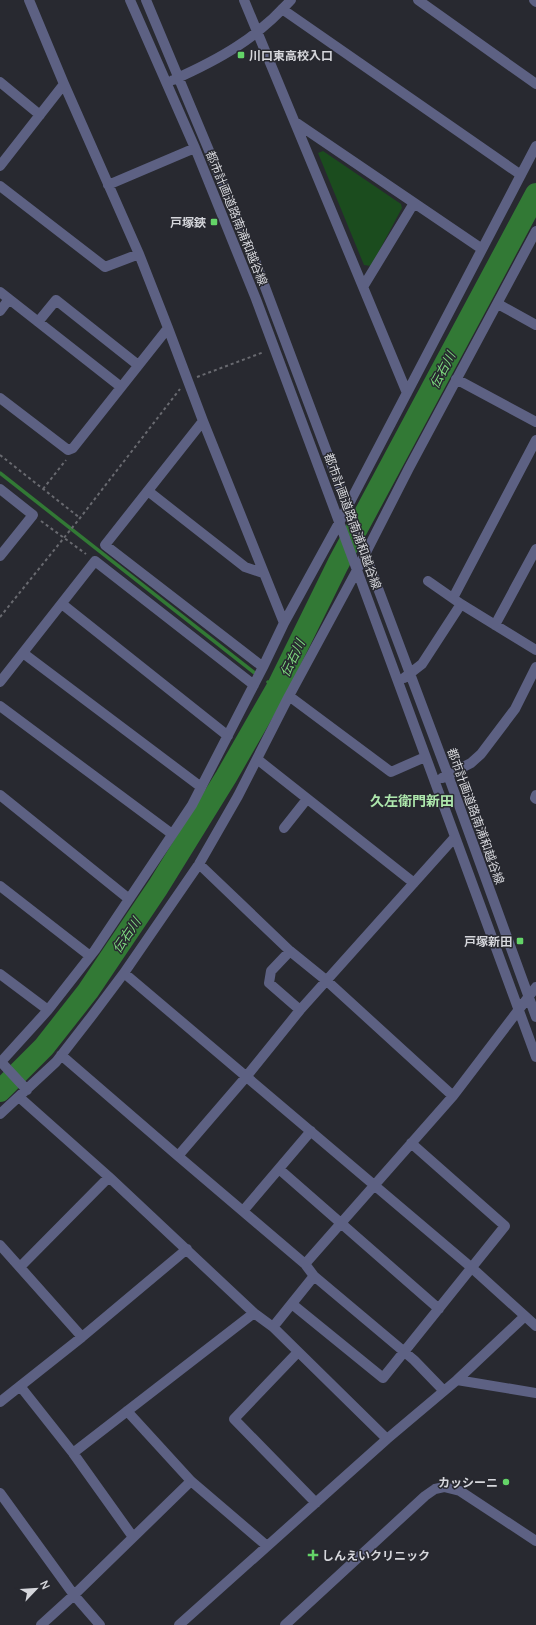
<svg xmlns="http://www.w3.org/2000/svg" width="536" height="1625" font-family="Manrope,'Noto Sans JP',sans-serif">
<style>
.green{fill:#1b4c1e}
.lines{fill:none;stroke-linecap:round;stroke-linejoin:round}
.stream{stroke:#327935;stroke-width:3.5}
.river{stroke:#327935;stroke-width:22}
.path{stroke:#696a70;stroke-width:2;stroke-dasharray:3 3;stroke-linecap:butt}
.minor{stroke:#5d6183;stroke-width:10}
.poi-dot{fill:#64d468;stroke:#282930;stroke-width:1.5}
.labels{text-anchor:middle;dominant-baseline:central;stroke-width:3;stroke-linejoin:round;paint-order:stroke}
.poi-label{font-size:12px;font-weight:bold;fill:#d6d7dc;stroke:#282930;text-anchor:end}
.street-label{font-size:12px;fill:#d6d7dc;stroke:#282930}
.water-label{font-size:13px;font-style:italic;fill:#7dd97e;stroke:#282930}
.quarter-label{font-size:14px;font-weight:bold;fill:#aee8ad;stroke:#282930}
</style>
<rect width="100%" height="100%" fill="#282930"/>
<!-- green -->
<path class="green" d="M323 151 401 204 402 208 371 266 364 265 318 153Z"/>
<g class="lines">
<!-- stream -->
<path class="stream" d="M0 473 256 674
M268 682 277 688"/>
<!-- river -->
<path class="river" d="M0 1091 44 1047 88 991 158 887 226 777 277 688 338 564 536 194"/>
<!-- path -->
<path class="path" d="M197 377 264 352
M0 455 80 518
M43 489 66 460
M41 521 86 554
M0 617 80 518 180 389"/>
<!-- minor -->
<path class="minor" d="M29 0 64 84 139 254 168 328 203 421 284 623
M130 0 195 148 256 299 357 570 536 1057
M146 0 256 263 448 775 536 1017
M244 0 407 393
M418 0 536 84
M534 0 536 2
M282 9 521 175
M173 80C220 59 256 39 291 0
M0 82 40 115
M295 122 482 249
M0 166 64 84
M108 185 195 148
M0 186 105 267 139 254
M363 287 414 203
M0 292 121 387
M498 304 536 325
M0 311 9 299
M38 322 56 300 138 365
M456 379 536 422
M0 398 68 450 73 448 168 328
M203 421 105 545 263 667
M0 489 33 515 0 556
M148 491 245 567 263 573
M428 581 461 604 536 650
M453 598 536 440
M62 604 228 736
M495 625 536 549
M23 653 201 787
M404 678 422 664 461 604
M0 682 95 561 254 685
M289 696 391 772 425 757
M0 706 172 834
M257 759 414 883
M442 778 471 763 481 754 515 709 536 667
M0 795 129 899
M536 795 535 798 536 799
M284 828 307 799
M199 864 290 951 327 981 453 1096
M0 886 90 956
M290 951 271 971 269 983 300 1010
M124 973 472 1268 536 1326
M0 974 48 1010
M61 1055 178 1156
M1 1062 27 1090
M0 1063 48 1010 95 950 192 805 263 667 284 623 339 523 536 146
M19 1097 109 1177 254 1313 273 1327 387 1439
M0 1114 56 1062 91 1017 124 973 199 864 238 796 289 696 357 570 409 468 536 231
M279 1169 439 1309
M243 1211 311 1131
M0 1245 82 1337
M305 1264 178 1156 246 1077 300 1010 455 837
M20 1267 109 1177
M314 1276 414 1360 444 1391
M292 1304 383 1378 505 1226 411 1143
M273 1327 314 1276 305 1264 453 1096 536 987
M298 1352 234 1419 316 1503
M457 1380 525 1316
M20 1386 73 1453 133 1537
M0 1402 82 1337 187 1249
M127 1411 191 1481 267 1546
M73 1453 254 1313
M0 1493 74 1595 100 1625
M41 1625 74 1595 191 1481
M179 1625 387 1439 457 1380 536 1393
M285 1625 425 1496 435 1489 444 1487 460 1491 536 1541"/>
</g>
<!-- markers -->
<g class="poi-dot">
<rect x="237" y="51" width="8" height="8" rx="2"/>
<rect x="210" y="218" width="8" height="8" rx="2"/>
<rect x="516" y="937" width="8" height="8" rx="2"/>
<circle cx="506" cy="1482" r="4"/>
<path d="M311 1549h4v4h4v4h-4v4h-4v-4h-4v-4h4z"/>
</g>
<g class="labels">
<!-- poi labels -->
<g class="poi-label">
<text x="249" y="55" text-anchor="start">川口東高校入口</text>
<text x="206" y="222">戸塚鋏</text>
<text x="512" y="941">戸塚新田</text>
<text x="498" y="1482">カッシーニ</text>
<text x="322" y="1555" text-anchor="start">しんえいクリニック</text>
</g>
<!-- street labels -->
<g class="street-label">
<text transform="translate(237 218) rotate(68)">都市計画道路南浦和越谷線</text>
<text transform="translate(353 521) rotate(70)">都市計画道路南浦和越谷線</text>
<text transform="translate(476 816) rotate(70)">都市計画道路南浦和越谷線</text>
</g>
<!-- water labels -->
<g class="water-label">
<text transform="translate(442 370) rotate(-62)">伝右川</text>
<text transform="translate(292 658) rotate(-64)">伝右川</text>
<text transform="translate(126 935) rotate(-56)">伝右川</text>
</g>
<!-- quarter labels -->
<g class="quarter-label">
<text x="412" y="800">久左衛門新田</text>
</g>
</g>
<!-- north arrow -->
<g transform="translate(36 1589) rotate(65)" stroke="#282930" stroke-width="3" paint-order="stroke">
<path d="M0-3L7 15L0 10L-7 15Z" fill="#d6d7dc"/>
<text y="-6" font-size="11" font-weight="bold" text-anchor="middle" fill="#d6d7dc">N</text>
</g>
</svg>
